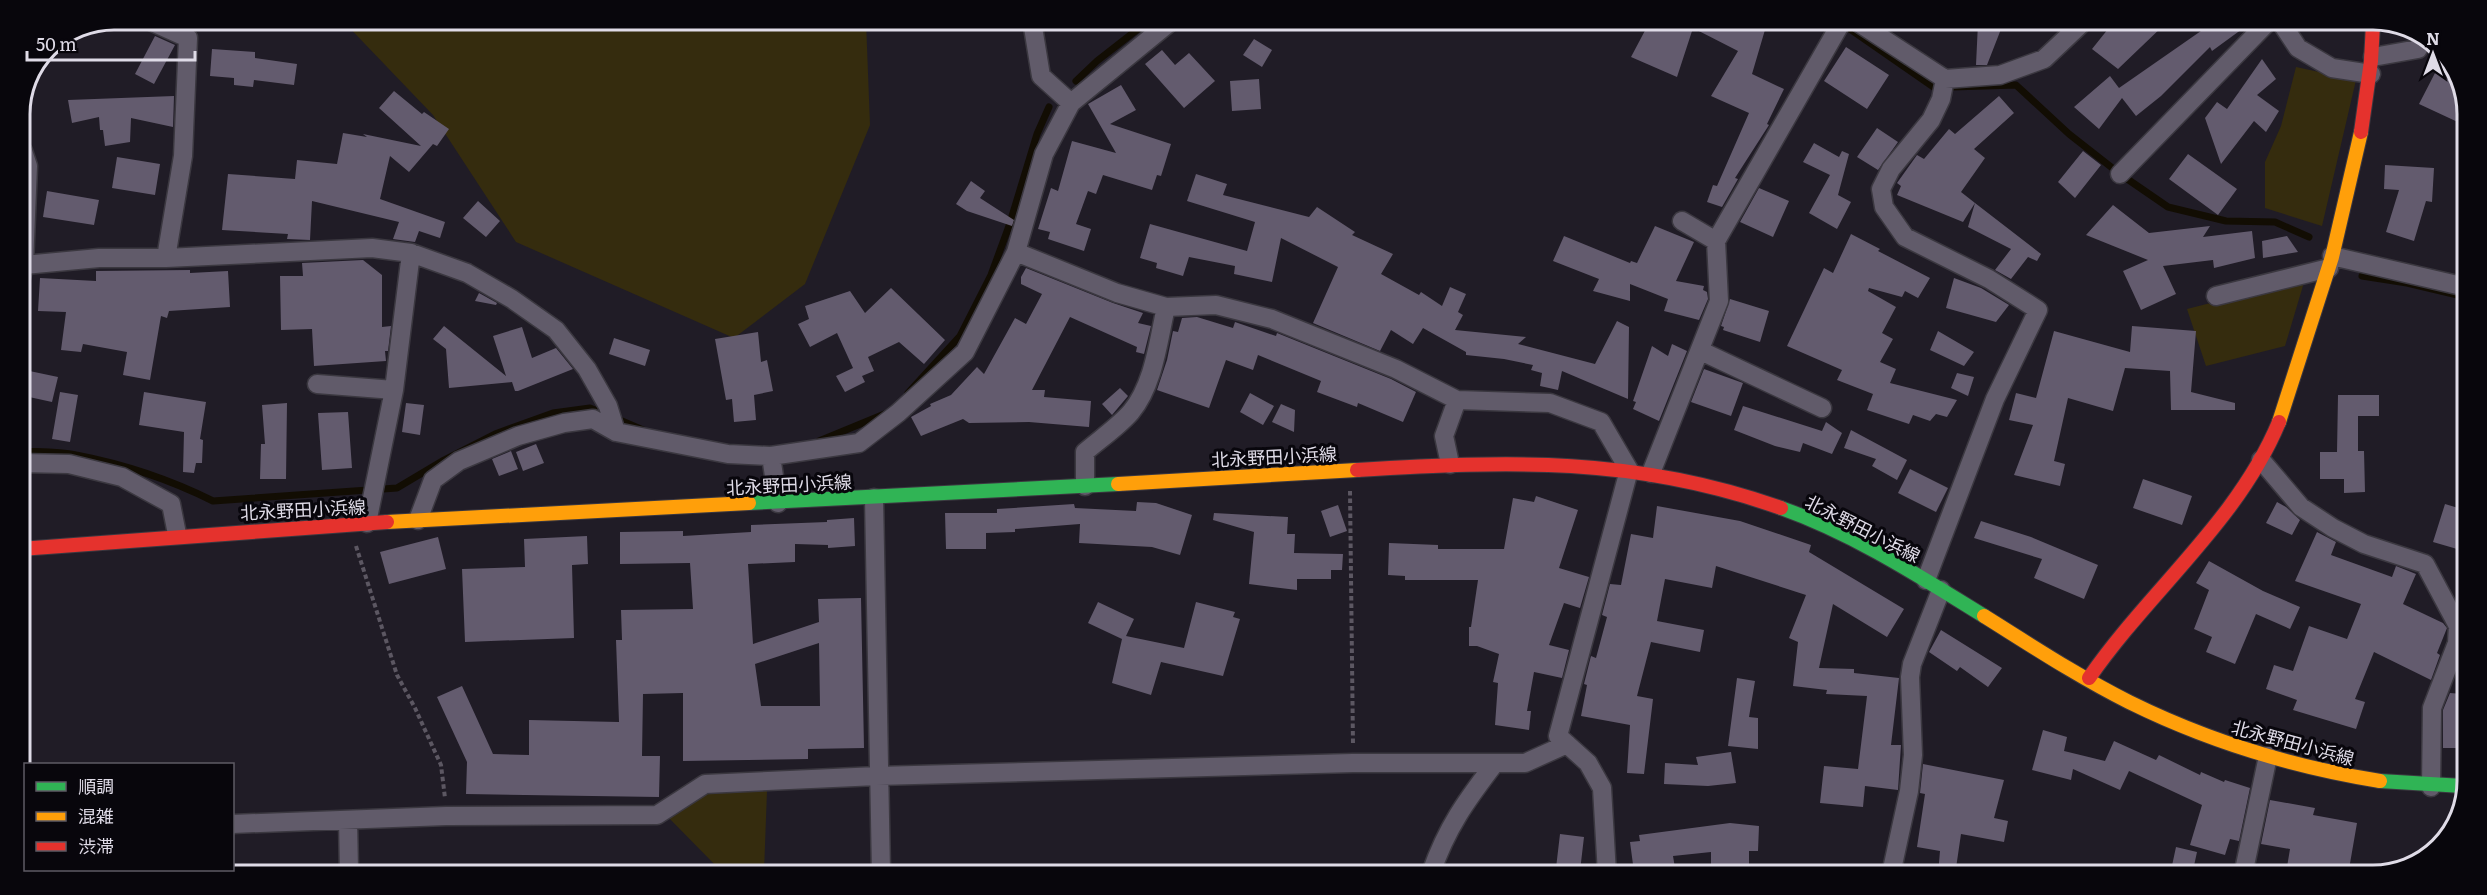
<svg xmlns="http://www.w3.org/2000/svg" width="2487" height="895" font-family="Literata,'Noto Sans JP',serif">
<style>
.green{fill:#352c0e}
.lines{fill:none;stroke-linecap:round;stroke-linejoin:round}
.stream{stroke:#120d03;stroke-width:7}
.building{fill:#635b6e;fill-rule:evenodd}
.street-casing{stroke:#3b3840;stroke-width:21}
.fast-casing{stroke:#3b3840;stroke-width:16}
.slow-casing{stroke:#3b3840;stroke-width:16}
.jam-casing{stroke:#3b3840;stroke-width:16}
.path{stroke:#5c5762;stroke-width:4;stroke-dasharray:4.5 3;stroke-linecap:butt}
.street{stroke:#615b6a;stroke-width:18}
.fast{stroke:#30b455;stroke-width:14}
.slow{stroke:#ff9f0a;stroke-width:14}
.jam{stroke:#e5322d;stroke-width:14}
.labels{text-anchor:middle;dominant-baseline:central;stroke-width:6;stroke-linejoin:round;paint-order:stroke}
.street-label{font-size:18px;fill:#dfdbe7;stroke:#08060c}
.rim{fill:none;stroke:#dfdbe7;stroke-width:3}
</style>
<rect width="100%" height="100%" fill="#201c26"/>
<!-- green -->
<path class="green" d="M342 20 866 21 870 125 805 284 734 338 516 242 433 115Z
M2296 67 2356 80 2322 226 2265 208V162L2281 126Z
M2305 279 2285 346 2206 366 2187 309Z
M709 791H767L764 872H722L667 816Z"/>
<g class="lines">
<!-- stream -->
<path class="stream" d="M1850 29 1935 88H1941
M1076 81 1097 61 1147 22
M1952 87 2016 85 2069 134 2120 174 2168 207 2226 221 2275 222 2309 237
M2362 276 2407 283 2466 297
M908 393 960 336 991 275 1009 226 1037 134 1049 107
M615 418 643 430
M819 441 887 413
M20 451C38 452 58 451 76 455 123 464 171 480 213 501L397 488 444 460 495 434 553 413 590 408 604 414"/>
</g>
<!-- building -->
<path class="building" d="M1649 23H1767L1752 74 1784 89 1767 124 1769 125 1735 178 1738 179 1722 207 1707 202 1713 185 1717 186 1749 113 1711 96 1738 51 1693 28 1677 77 1631 57Z
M1978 23 2003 24 1987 65H1976Z
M2112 24H2165L2118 69 2092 49Z
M2211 24H2249L2212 51 2210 47 2161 96 2136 116 2122 98 2099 129 2074 107 2110 76 2119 88Z
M155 36 175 45 154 84 135 74Z
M1254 39 1272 50 1262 67 1243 55Z
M1846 47 1889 75 1867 109 1824 81Z
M212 49 255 52V58L297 64 294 85 254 80 253 87 234 85V78L210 76Z
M1162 50 1175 65 1189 53 1215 81 1184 108 1145 64Z
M2262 59 2276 79 2257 95 2279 111 2266 132 2254 121 2221 164 2205 118 2217 102 2227 109Z
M2435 73 2459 85 2467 107V114L2462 124 2419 104Z
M1259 79 1261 109 1232 111 1230 81Z
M1121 85 1136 110 1110 124 1171 144 1161 176 1157 175 1152 190 1103 175 1096 194 1088 191 1076 224 1091 229 1084 251 1048 239 1050 232 1038 229 1051 188 1058 191 1072 141 1116 153 1088 104Z
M394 91 422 114 424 112 449 129 437 146 433 144 409 172 390 156 380 199 445 222 440 238 419 231 415 242 393 239 399 222 312 201 310 240 287 239 288 234 222 230 228 174 295 179 297 160 337 164 343 133 367 137 363 134 421 146 379 108Z
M174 96 173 127 131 118 130 142 105 146 103 130H100L99 117 72 123 68 100Z
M1999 96 2014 113 1974 149 1985 158 1961 192 1975 203 1963 222 1897 195 1901 186 1897 183 1917 155 1924 159 1949 129 1955 134Z
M1877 128 1898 142 1878 170 1857 157Z
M1814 143 1839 157 1842 151 1849 154 1838 195 1851 202 1837 229 1809 213 1830 175 1803 162Z
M2083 151 2101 165 2075 198 2058 182Z
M2188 154 2237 189 2218 215 2169 179Z
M117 157 160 164 155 195 112 188Z
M2385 165 2434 168 2432 202 2426 201 2414 241 2386 232 2399 190 2384 189Z
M1196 174 1227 184 1223 195 1309 217 1317 207 1355 232 1352 235 1393 254 1381 274 1419 295 1421 292 1442 306 1450 287 1466 294 1458 312 1463 315 1455 330 1526 337 1518 344 1595 364 1617 321 1629 327 1628 399 1562 371 1558 390 1540 386 1542 373 1531 370 1533 365 1504 359 1466 355V352L1423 328 1413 344 1391 330 1380 351 1313 323 1338 267 1281 238 1272 282 1234 274 1235 266 1189 257 1183 276 1156 268 1157 263 1140 258 1150 224 1247 251 1255 222 1187 201Z
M971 181 985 191 980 198 1014 220 1012 226 967 211 956 204Z
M1759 188 1789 201 1773 237 1740 222Z
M47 191 99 200 94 225 43 217Z
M478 201 500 221 486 237 463 218Z
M1975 203 2041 254 2037 261 2028 257 2011 279 1995 270 2011 249 1968 227Z
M2113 205 2149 233 2210 226 2203 237 2252 231 2255 258 2214 268 2213 260 2163 266 2176 294 2141 310 2123 271 2148 260 2086 235Z
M1655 226 1694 242 1676 281 1704 286 1703 290 1707 292 1708 299 1699 320 1664 311 1668 299 1630 284V301L1593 291 1599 279 1553 261 1564 236 1630 263 1631 261 1637 263Z
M1851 234 1880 249 1878 251 1930 278 1918 298 1905 291 1902 297 1869 288 1868 291 1896 307 1882 333 1893 339 1880 362 1896 369 1890 383 1957 400 1947 417 1936 414 1930 421 1913 415 1909 424 1867 410 1873 394 1837 380 1842 370 1787 346 1824 268 1833 273Z
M2287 236 2298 252 2263 258 2262 241Z
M363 260 382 275V327L391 326 388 351H385L386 361 314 366 312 329 281 330 280 276H303L302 263Z
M1026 268 1113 303 1143 313 1138 323 1151 326 1144 354 1136 352 1137 347 1070 317 1032 390H1045L1044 397 1091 401 1089 427 1029 422 969 423 963 419 921 436 911 417 931 406 930 404 951 395 977 367 984 374 1015 318 1026 324 1042 294 1021 284V277Z
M190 270V273L228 271 230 307 169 311 167 318 161 316 150 380 123 375 127 352 83 344 81 352 61 350 66 312 38 311 40 278 96 281V271Z
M1954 278 1981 288 2009 305 1996 322 1946 308Z
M891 288 945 340 924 364 899 342 868 357 874 371 862 376 865 382 845 392 836 376 853 368 837 333 810 347 798 324 809 319 805 306 850 291 865 313Z
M479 293 497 303 496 305 475 301Z
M1730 299 1769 311 1760 342 1723 330 1724 327 1721 326Z
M1197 317 1233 328 1235 322 1276 336 1277 333 1391 379 1416 392 1403 422 1358 403 1357 407 1317 392 1321 381 1258 355 1253 370 1226 360 1209 408 1157 390 1167 360 1173 331 1178 332 1182 318Z
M444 326 506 376 493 336 522 327 532 358 556 348 573 369 518 391H515L512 382 449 388 446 349 433 339Z
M2132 326 2196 331 2191 392 2235 403V410H2171L2170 371 2125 368 2113 411 2068 398 2054 461 2065 464 2060 486 2014 475 2033 425 2009 420 2016 393 2036 398 2054 331 2130 352Z
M1938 331 1974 352 1964 366 1930 350Z
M758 332 761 362 767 360 773 391 754 395 756 420 734 422 732 399 726 400 715 339Z
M614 338 650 350 645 366 609 354Z
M1672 344 1687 351 1659 421 1633 409 1636 402 1633 401 1652 346 1668 356Z
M20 369 58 377 52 402 20 395Z
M1704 369 1743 383 1731 416 1691 402Z
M1957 373 1974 377 1968 396 1951 388Z
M1120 388 1128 396 1112 415 1102 404Z
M60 392 78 395 70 442 52 439Z
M144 392 206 402 200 439 203 440 202 463H196L194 473 183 472 184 432 139 425Z
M1250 393 1274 406 1263 425 1240 412Z
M2338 395H2379V416H2358V451H2364L2365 492 2344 493V479H2320V452H2337Z
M287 403 286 479H260L261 444H265L262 405Z
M406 403 424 405 420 435 402 432Z
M1281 404 1295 410 1294 432 1272 422Z
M1743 406 1822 431 1826 422 1842 433 1832 454 1803 443 1800 452 1775 446 1734 430Z
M348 412 352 468 322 470 318 413Z
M1851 430 1907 460 1897 480 1872 466 1876 459 1844 448Z
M536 444 544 463 523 471 516 452Z
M511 451 518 469 499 476 492 459Z
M1910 469 1948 488 1936 512 1898 493Z
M2143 479 2192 496 2182 525 2133 508Z
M1536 496 1578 510 1559 568 1589 577 1580 608 1564 603 1549 645 1569 650 1562 678 1534 672 1527 711H1531L1529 730 1495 725 1498 683 1493 682 1499 654 1477 646H1469V627H1471L1478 580H1405V576L1388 575 1389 543 1438 545V549H1504L1513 498 1534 502Z
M1137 502 1156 503 1192 515 1180 555 1152 547 1079 543 1080 524 1015 529V532L986 533V549H946L945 513H997V509L1074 504 1075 508 1136 511Z
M2277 502 2286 507 2300 520 2292 535 2266 523Z
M2445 504 2465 510 2464 551 2433 542Z
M1338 505 1347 531 1330 537 1321 511Z
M1657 506 1740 521 1811 545 1809 552 1904 609 1887 637 1833 604 1819 668 1854 669V673L1899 678 1891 745H1901L1898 790 1865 786 1863 807 1820 803 1824 766 1858 769 1867 696 1826 694 1827 690 1793 686 1798 642 1789 638 1806 595 1716 566 1712 588 1665 579 1657 621 1704 630 1700 652 1651 642 1637 696 1653 699 1644 774 1627 773 1630 725 1581 716 1587 685 1584 684 1591 656 1596 658 1607 617 1602 615 1610 584 1621 585 1631 534 1653 538Z
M1214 513 1288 517 1287 534H1295L1294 553 1343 554 1342 570H1331V579H1297V590L1249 584 1254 532 1213 520Z
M854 518 855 546 828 548V545L795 544V562L748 564 753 644 819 622 818 599 861 598 864 748 808 749V759L683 761V693L643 694 642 756H660L659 797 466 794 467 762 437 697 462 686 493 754 529 755V720L619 722 616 640H622L621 610 693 609 690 563 620 564V532L683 531V536L751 532V525L827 522V520ZM819 643 820 706H761L755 664Z
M1981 521 2031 537 2098 565 2084 599 2034 578 2042 559 1974 538Z
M2317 532 2336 542 2331 555 2392 577 2396 566 2416 574 2403 604 2443 623 2447 628 2437 653 2440 655 2431 680 2374 652 2355 699 2365 702 2356 729 2293 710 2297 700 2266 689 2274 665 2293 671 2309 626 2347 639 2361 604 2295 581Z
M587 536 588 564 572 565 574 638 465 642 462 569 525 567 524 539Z
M438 537 446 569 389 584 380 552Z
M2209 561 2263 591 2300 607 2290 629 2256 614 2235 664 2206 652 2212 637 2194 629 2209 590 2196 583Z
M1098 602 1134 619 1126 636 1184 648 1196 602 1235 612 1233 617 1240 619 1223 676 1161 662 1151 695 1112 683 1122 639 1088 623Z
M1941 630 2002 668 1988 687 1960 667 1957 671 1929 652Z
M1737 678 1755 681 1749 717 1758 718V749L1728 746Z
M2450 693 2463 694V748H2443V710Z
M2043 730 2067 737 2064 751 2105 761 2114 741 2156 760 2159 755 2200 775 2201 772 2224 782 2225 780 2250 788 2239 841 2230 839 2225 855 2190 845 2202 805 2129 771 2120 790 2073 769 2071 780 2032 770Z
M1731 752 1736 783 1708 786 1664 784 1665 763 1698 765 1696 757Z
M1923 764 2004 780 1994 818 2008 821 2004 842 1961 834 1955 875H1938L1940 851 1917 847 1925 794 1920 793Z
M2270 800 2315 808 2313 815 2357 823 2348 875 2304 869 2303 875 2286 873 2290 849 2261 844Z
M1730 823 1759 826 1758 851H1749V874H1711V852L1673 856 1675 868 1634 872 1630 842 1640 841 1639 835Z
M1560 834 1584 837 1580 871 1556 868Z
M2176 847 2197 852 2192 875H2170Z"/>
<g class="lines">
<defs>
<path id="street" d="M148 20 188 38 183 156 166 258
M1032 21 1041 76 1071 103
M1859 23 1945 79 2000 75 2044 59 2081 24
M2282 24 2298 48 2332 68 2371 74
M2373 57 2418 49 2422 38
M20 148 23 151 28 166 24 265 20 264
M2120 174 2266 24
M1682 221 1716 241
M1016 252 1117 293 1166 307 1216 305 1272 319 1396 369 1457 400 1550 403 1601 422 1629 470 1558 736 1588 763 1602 788 1607 874
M2332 256 2466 287
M20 282 24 265 99 258H166L372 248 411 253 467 273 512 299 556 330 587 369 608 406 616 432
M2216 296 2329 268
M1701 351 1822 408
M317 384 394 390
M771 456 778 503
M2261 460 2301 507 2333 528 2364 544 2425 564 2458 626 2457 643 2432 708 2431 787
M20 463 69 464 122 477 171 504 177 534
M1450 464 1444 436 1457 400
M1651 473 1719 301 1716 241 1841 23
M1085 486V452C1100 439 1118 427 1131 412 1154 384 1158 342 1166 307
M874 498 881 872
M418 520 433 480 459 461 518 436 564 423 593 419 616 432 728 454 771 456 859 443 898 413 965 352 1016 252 1044 154 1071 103 1170 22
M367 523 394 390 411 253
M1926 580 1995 399 2038 310 1989 279 1905 237 1884 207 1881 189 1891 169 1931 120 1941 99 1945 79
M348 820 349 871
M232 824 446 816 657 815 705 784 877 776 1353 763H1525L1567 744
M1431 873C1447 827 1466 801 1495 763
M1891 874 1909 791 1913 755 1910 677 1912 664 1941 590
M2243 875 2268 756"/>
<path id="fast" d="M749 503 1118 484
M1781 508C1854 534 1919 576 1984 616
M2380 781 2463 786"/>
<path id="slow" d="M2279 422 2332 257 2361 132
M1118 484 1357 470
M387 522 749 503
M1984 616C2032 646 2079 677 2129 702 2208 741 2293 767 2380 781"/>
<path id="jam" d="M2361 132 2371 61 2373 24
M1357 470C1509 461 1635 456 1781 508
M20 549 387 522
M2089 678C2149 591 2238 521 2279 422"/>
</defs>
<!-- street casing -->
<use href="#street" class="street-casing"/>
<!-- fast casing -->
<use href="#fast" class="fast-casing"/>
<!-- slow casing -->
<use href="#slow" class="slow-casing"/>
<!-- jam casing -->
<use href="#jam" class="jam-casing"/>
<!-- path -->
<path class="path" d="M1350 491 1353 745
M356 546 397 675 415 708 441 765 445 798"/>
<!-- street -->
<use href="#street" class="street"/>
<!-- fast -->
<use href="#fast" class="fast"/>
<!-- slow -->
<use href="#slow" class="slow"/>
<!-- jam -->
<use href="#jam" class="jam"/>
</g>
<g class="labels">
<!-- street labels -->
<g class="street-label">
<text transform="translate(1274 456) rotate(-3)">北永野田小浜線</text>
<text transform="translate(789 484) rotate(-3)">北永野田小浜線</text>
<text transform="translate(303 509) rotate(-3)">北永野田小浜線</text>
<text transform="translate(1863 528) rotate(27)">北永野田小浜線</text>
<text transform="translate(2293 742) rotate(15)">北永野田小浜線</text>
</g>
</g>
<!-- crop -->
<path d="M0 0H2487V895H0ZM114 30H2373A84 84 0 0 1 2457 114V781A84 84 0 0 1 2373 865H114A84 84 0 0 1 30 781V114A84 84 0 0 1 114 30Z" fill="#08060c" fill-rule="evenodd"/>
<path class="rim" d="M114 30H2373A84 84 0 0 1 2457 114V781A84 84 0 0 1 2373 865H114A84 84 0 0 1 30 781V114A84 84 0 0 1 114 30Z"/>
<!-- legend -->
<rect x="24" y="763" width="210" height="108" fill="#08060c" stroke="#5e5b64" stroke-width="1.5"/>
<rect x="36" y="782" width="30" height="9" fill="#30b455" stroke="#5e5b64" stroke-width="1.5"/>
<text x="78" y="793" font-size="18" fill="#dfdbe7">順調</text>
<rect x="36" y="812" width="30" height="9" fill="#ff9f0a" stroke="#5e5b64" stroke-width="1.5"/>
<text x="78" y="823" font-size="18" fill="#dfdbe7">混雑</text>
<rect x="36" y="842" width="30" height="9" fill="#e5322d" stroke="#5e5b64" stroke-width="1.5"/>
<text x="78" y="853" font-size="18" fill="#dfdbe7">渋滞</text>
<!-- north arrow -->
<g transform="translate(2433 54)" stroke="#08060c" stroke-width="4.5" paint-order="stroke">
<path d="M0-4.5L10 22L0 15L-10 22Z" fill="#dfdbe7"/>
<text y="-9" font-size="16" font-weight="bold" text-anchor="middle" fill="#dfdbe7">N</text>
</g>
<!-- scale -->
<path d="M27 51v9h168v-9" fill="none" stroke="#dfdbe7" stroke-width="3"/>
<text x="36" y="51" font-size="18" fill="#dfdbe7" stroke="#08060c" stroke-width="4.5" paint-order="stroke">50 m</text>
</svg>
